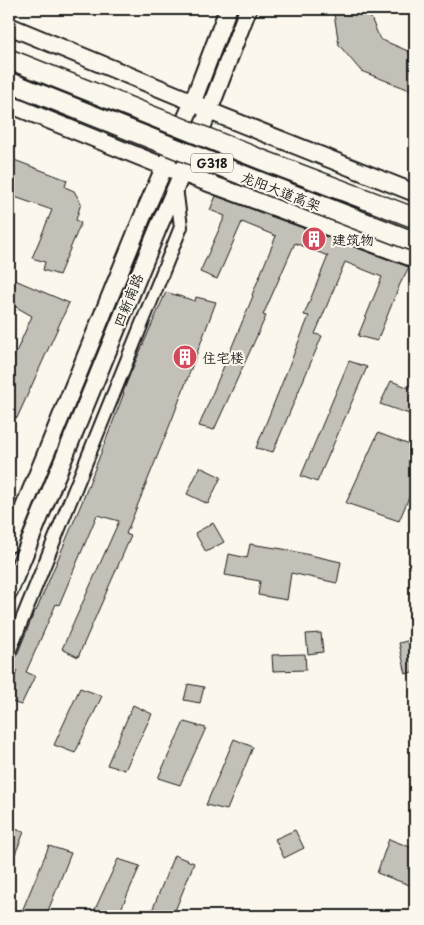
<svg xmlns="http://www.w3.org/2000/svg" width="424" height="925" font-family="'Playpen Sans','LXGW WenKai TC',sans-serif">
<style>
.building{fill:#c3c0b8;stroke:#1c1c1c}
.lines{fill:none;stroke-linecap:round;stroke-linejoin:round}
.minor-casing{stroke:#1c1c1c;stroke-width:16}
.major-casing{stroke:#1c1c1c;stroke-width:20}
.minor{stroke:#fbf7ec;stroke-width:12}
.major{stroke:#fbf7ec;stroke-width:16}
.highway-bridge-casing{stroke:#1c1c1c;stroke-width:22;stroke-linecap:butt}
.highway-bridge{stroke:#fbf7ec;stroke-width:19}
.labels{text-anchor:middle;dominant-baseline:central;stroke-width:4;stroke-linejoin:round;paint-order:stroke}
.shield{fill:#fbf7ec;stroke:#5f5e5a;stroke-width:1}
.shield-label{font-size:12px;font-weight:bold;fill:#1c1c1c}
.street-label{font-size:14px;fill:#1c1c1c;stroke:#fbf7ec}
.poi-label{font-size:14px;fill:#1c1c1c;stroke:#fbf7ec;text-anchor:start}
</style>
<rect width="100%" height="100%" fill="#fbf7ec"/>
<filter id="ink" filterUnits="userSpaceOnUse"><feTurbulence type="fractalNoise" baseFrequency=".02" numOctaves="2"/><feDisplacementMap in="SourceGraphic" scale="10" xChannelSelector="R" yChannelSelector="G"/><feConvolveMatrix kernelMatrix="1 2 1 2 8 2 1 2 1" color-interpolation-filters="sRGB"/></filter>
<g filter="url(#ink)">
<!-- building -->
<path class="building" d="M336 9H374L371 18 380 39 415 54V92L361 71 339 45 334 14Z
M9 158 67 180 65 187 74 191 81 203 76 220 81 223 59 275 43 270 45 262 32 258 52 210 9 195Z
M216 196 409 267 400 284 377 341 358 336 382 277 345 262 315 334 322 336 273 452 256 448 309 316 304 315 328 256 295 243 263 315 266 316 214 430 199 426 253 296 252 295 276 236 242 222 217 279 200 272 225 216 210 210Z
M15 280 69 303 17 418 9 415V368L32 316 9 303V295Z
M166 292 195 301 196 297 216 302 173 417 126 534 131 536 78 657 62 649 119 521 97 515 59 605 56 604 26 672 35 676 21 705 9 701V692L17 670 9 667V660L14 659 17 655 35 610 36 611 82 502 124 393 123 392 131 372Z
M349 361 367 367 317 482 301 476Z
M391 381 415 390V416L380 404Z
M378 433 415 447V483L399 521 346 503Z
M200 467 221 477 208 504 187 494Z
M213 523 224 542 206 552 195 533Z
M250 544 283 549 341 562 337 583 291 573 287 600 258 595 260 581 225 575 229 554 247 558Z
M321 633 323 652 308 654 306 634Z
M415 639V671L406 674 399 643Z
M305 654 306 670 273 671 272 655Z
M188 684 204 687 200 703 184 700Z
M80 688 102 696 75 753 54 745Z
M133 705 152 714 125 770 107 765Z
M184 722 206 728 180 785 158 778Z
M234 739 253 747 227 810 206 805Z
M9 827 24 832 9 869Z
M295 830 304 848 284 858 275 839Z
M389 839 415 849V887L377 873Z
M49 846 71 853 46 916H20Z
M174 855 194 863 173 916H150Z
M118 859 140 866 118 916H92Z"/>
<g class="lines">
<defs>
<path id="minor" d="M9 652 181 227 176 187"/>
<path id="major" d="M9 26 193 102 209 111 415 193
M9 104 165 167 415 259
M9 544 142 218 192 104 228 9
M9 592 159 226 209 111 248 9"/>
</defs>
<!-- minor casing -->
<use href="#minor" class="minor-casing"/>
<!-- major casing -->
<use href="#major" class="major-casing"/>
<!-- minor -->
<use href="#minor" class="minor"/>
<!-- major -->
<use href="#major" class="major"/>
<defs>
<path id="highway-bridge" d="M9 59 260 159 415 218
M9 82 255 180 415 242"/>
</defs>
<!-- highway-bridge casing -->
<use href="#highway-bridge" class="highway-bridge-casing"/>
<!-- highway-bridge -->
<use href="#highway-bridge" class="highway-bridge"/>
</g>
</g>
<!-- icons -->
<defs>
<symbol id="building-disc" viewBox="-11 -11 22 22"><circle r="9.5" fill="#d1495b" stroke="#fbf7ec"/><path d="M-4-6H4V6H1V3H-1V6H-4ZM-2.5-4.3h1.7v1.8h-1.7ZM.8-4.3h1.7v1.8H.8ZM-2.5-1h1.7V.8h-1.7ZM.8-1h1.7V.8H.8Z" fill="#fff"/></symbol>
</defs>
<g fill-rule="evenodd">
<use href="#building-disc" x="300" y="225" width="28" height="28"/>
<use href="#building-disc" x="171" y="343" width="28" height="28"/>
</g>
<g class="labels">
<!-- shield labels -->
<rect class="shield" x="191" y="153.5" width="42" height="19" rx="4"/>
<g class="shield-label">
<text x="212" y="163">G318</text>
</g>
<!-- street labels -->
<g class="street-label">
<text transform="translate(281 191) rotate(21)">龙阳大道高架</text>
<text transform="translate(128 300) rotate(-68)">四新南路</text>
</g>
<!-- poi labels -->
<g class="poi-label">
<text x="332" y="239">建筑物</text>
<text x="202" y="357">住宅楼</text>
</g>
</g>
<!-- margin -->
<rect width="424" height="925" fill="none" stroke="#fbf7ec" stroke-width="30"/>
<rect x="15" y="15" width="394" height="895" fill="none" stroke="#1c1c1c" stroke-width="2" filter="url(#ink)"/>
</svg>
